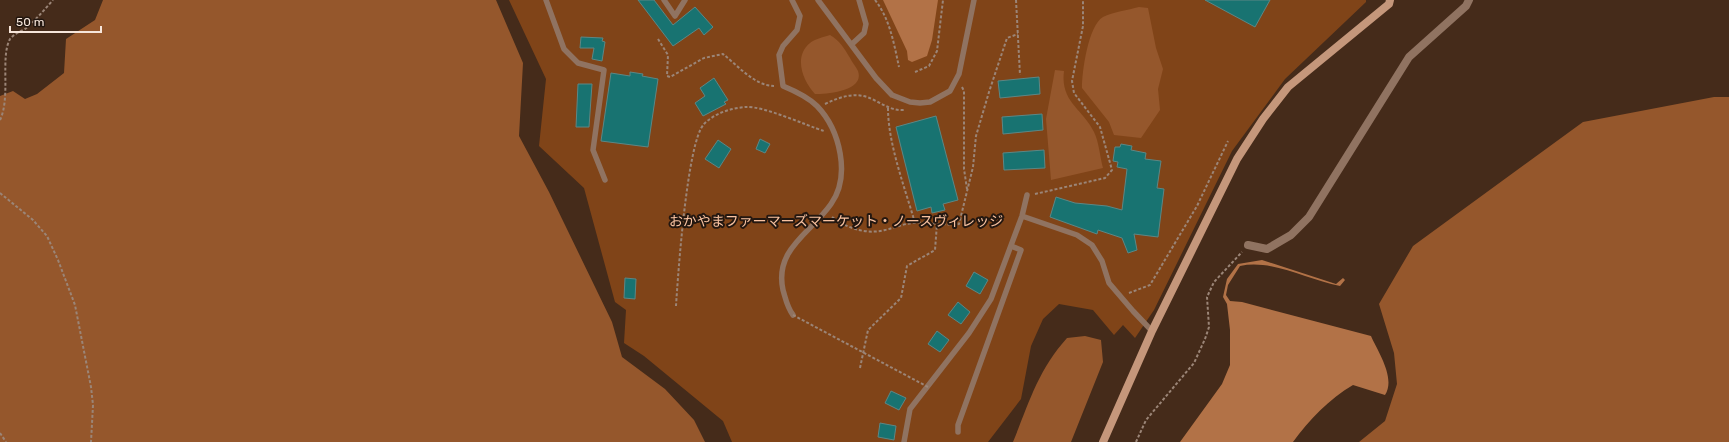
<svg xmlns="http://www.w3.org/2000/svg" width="1729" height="442" font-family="Rubik,'Noto Sans JP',sans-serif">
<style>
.green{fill:#804418}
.forest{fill:#95572c}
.water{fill:#b27247}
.building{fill:#187371;stroke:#5c8785}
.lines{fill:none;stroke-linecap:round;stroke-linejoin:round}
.path{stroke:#9b8577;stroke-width:2;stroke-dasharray:3 2;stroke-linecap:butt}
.lane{stroke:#907361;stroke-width:5.5}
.street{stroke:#907361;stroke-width:8}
.secondary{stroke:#c5977b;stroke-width:8}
.path-bridge{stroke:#9b8577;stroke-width:2;stroke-dasharray:3 2;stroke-linecap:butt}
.labels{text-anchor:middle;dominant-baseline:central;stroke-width:4;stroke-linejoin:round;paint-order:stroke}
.park-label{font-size:14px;fill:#f9c2a0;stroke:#231710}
</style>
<rect width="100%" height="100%" fill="#452b1a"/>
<!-- green -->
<path class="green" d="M509 0H1366V2L1285 79 1232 151 1154 310 1135 338 1123 325 1114 335 1093 310 1059 304 1043 319 1031 346 1021 399 988 442H732L723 421 644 356 624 343 626 310 615 302 584 188 539 146 546 79Z"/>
<!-- forest -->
<path class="forest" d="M103 0H496L523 63 519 136 549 192 612 322 622 357 665 389 694 420 705 442H0V96L13 91 25 99 37 94 64 73 66 39 95 20Z
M1139 7 1148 8 1156 48 1163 69 1158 89 1160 110 1141 138 1114 135 1109 122 1082 88C1082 72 1088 26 1103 17 1113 12 1128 10 1139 7Z
M830 35C840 41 844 48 850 58 852 62 856 67 858 71 865 91 827 94 815 94 803 81 793 57 810 43 815 39 824 37 830 35Z
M1055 70 1064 71C1060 102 1082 108 1094 132 1099 142 1100 157 1103 168L1051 180 1046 119Z
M1714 97H1729V442H1359L1385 421 1397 384 1394 353 1379 304 1413 246 1583 122Z
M1085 336 1101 340 1103 362 1071 442H1013C1029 403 1038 370 1067 338Z"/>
<!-- water -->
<path class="water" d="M883 0H938L932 40 927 56 912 62 908 60 907 51Z
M1262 260 1336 284 1343 278 1345 280 1340 286C1307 280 1273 259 1240 266L1228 285 1226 295 1230 301 1242 302 1371 336C1378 352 1396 378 1385 395L1353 385C1329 399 1309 420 1293 442H1180L1222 384 1230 365V330L1227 304 1223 297 1227 279 1238 264Z"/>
<!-- building -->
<path class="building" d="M638 0H654L673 25 695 7 713 27 704 35 699 28 673 46Z
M1205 0H1270L1255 27Z
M581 37 603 38 602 41 605 42 602 61 592 59 594 48H580Z
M630 72 643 74 642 76 658 79 648 147 601 141 611 73 630 76Z
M1039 77 1040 94 1000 98 998 81Z
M714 78 728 100 724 102 726 104 703 116 695 103 705 96 700 88Z
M578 84H592L589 127H576Z
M1042 114 1043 130 1003 134 1002 117Z
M936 116 958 200 943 204 945 210 932 213 931 207 917 211 896 127Z
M760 139 770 144 765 153 756 149Z
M718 140 731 149 719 168 705 159Z
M1121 144 1132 146 1131 150 1146 153 1145 159 1161 161 1157 188 1164 189 1158 237 1134 234 1137 250 1128 253 1122 238 1098 230 1097 234 1050 217 1056 197 1075 203 1107 206 1122 210 1127 169 1117 167 1118 162 1113 161 1115 147H1120Z
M1044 150 1045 168 1004 170 1003 153Z
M974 272 988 280 980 294 966 286Z
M625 278 636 279 635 299 624 298Z
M958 302 970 312 961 324 948 315Z
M937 331 949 340 940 352 928 344Z
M891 391 906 398 899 410 885 403Z
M880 423 896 426 894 440 878 437Z"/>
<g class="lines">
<!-- path -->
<path class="path" d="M875 0C890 19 894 44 899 67
M1016 0 1020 75
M658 39 668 55 667 76 670 77 704 58 723 54C737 65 755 86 774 86
M915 72 929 66 937 51 943 0
M962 87 964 91V169L967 189
M825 104C842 96 857 91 874 100 884 105 893 111 904 110
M888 108C888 144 905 188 915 223
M0 120C11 97 0 57 10 39 14 34 19 32 25 29 35 21 44 10 53 0
M0 193 33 220 47 236 58 260 75 305 91 387 93 405 91 442
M1035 194 1105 178 1112 170 1100 127 1074 93 1072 81 1083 26V0
M832 217C847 228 866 235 885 230 894 228 903 224 912 223 927 221 943 226 959 224L973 167 976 136 989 92 1007 38 1018 34
M1129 293 1150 285 1197 206 1228 141
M676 306C678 275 687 142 704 124 715 113 731 108 746 107 764 106 805 125 824 131
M860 368 868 330 901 298 907 266 935 250 937 224
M0 433 6 442
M1136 442 1146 420 1194 363 1205 339 1209 327 1207 297 1214 282 1242 252"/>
<!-- lane -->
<path class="lane" d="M546 0 564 49 578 63 604 70 593 150 605 180
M664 0 675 16 685 0
M792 0 800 16 797 30 783 46 779 55 783 86C795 91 808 97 817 106 840 130 851 176 831 204 811 233 774 249 783 290 786 300 787 307 793 315
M818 0 876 78 892 95 910 102 920 103 930 102 950 91 959 74 974 0
M852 44 864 33 866 24 859 0
M1022 216 1077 235 1092 245 1102 261 1109 283 1133 311 1152 331
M958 432V425L1021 250 1011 246
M904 442 910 409 969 333 991 299 1022 216 1027 195"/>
<!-- street -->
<path class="street" d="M1248 245 1267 249 1291 235 1309 217 1409 57 1466 6 1469 0"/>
<!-- secondary -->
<path class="secondary" d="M1103 442 1152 331 1237 159 1263 119 1288 87 1389 4 1390 0"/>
<!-- path-bridge -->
<path class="path-bridge" d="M793 315 928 387"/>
</g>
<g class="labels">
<!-- park labels -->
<g class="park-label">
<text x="836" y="221">おかやまファーマーズマーケット・ノースヴィレッジ</text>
</g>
</g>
<!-- scale -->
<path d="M10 26v6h91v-6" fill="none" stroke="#f7e6db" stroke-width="2"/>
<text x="16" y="26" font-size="12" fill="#f7e6db" stroke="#231710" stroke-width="3" paint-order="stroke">50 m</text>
</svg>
